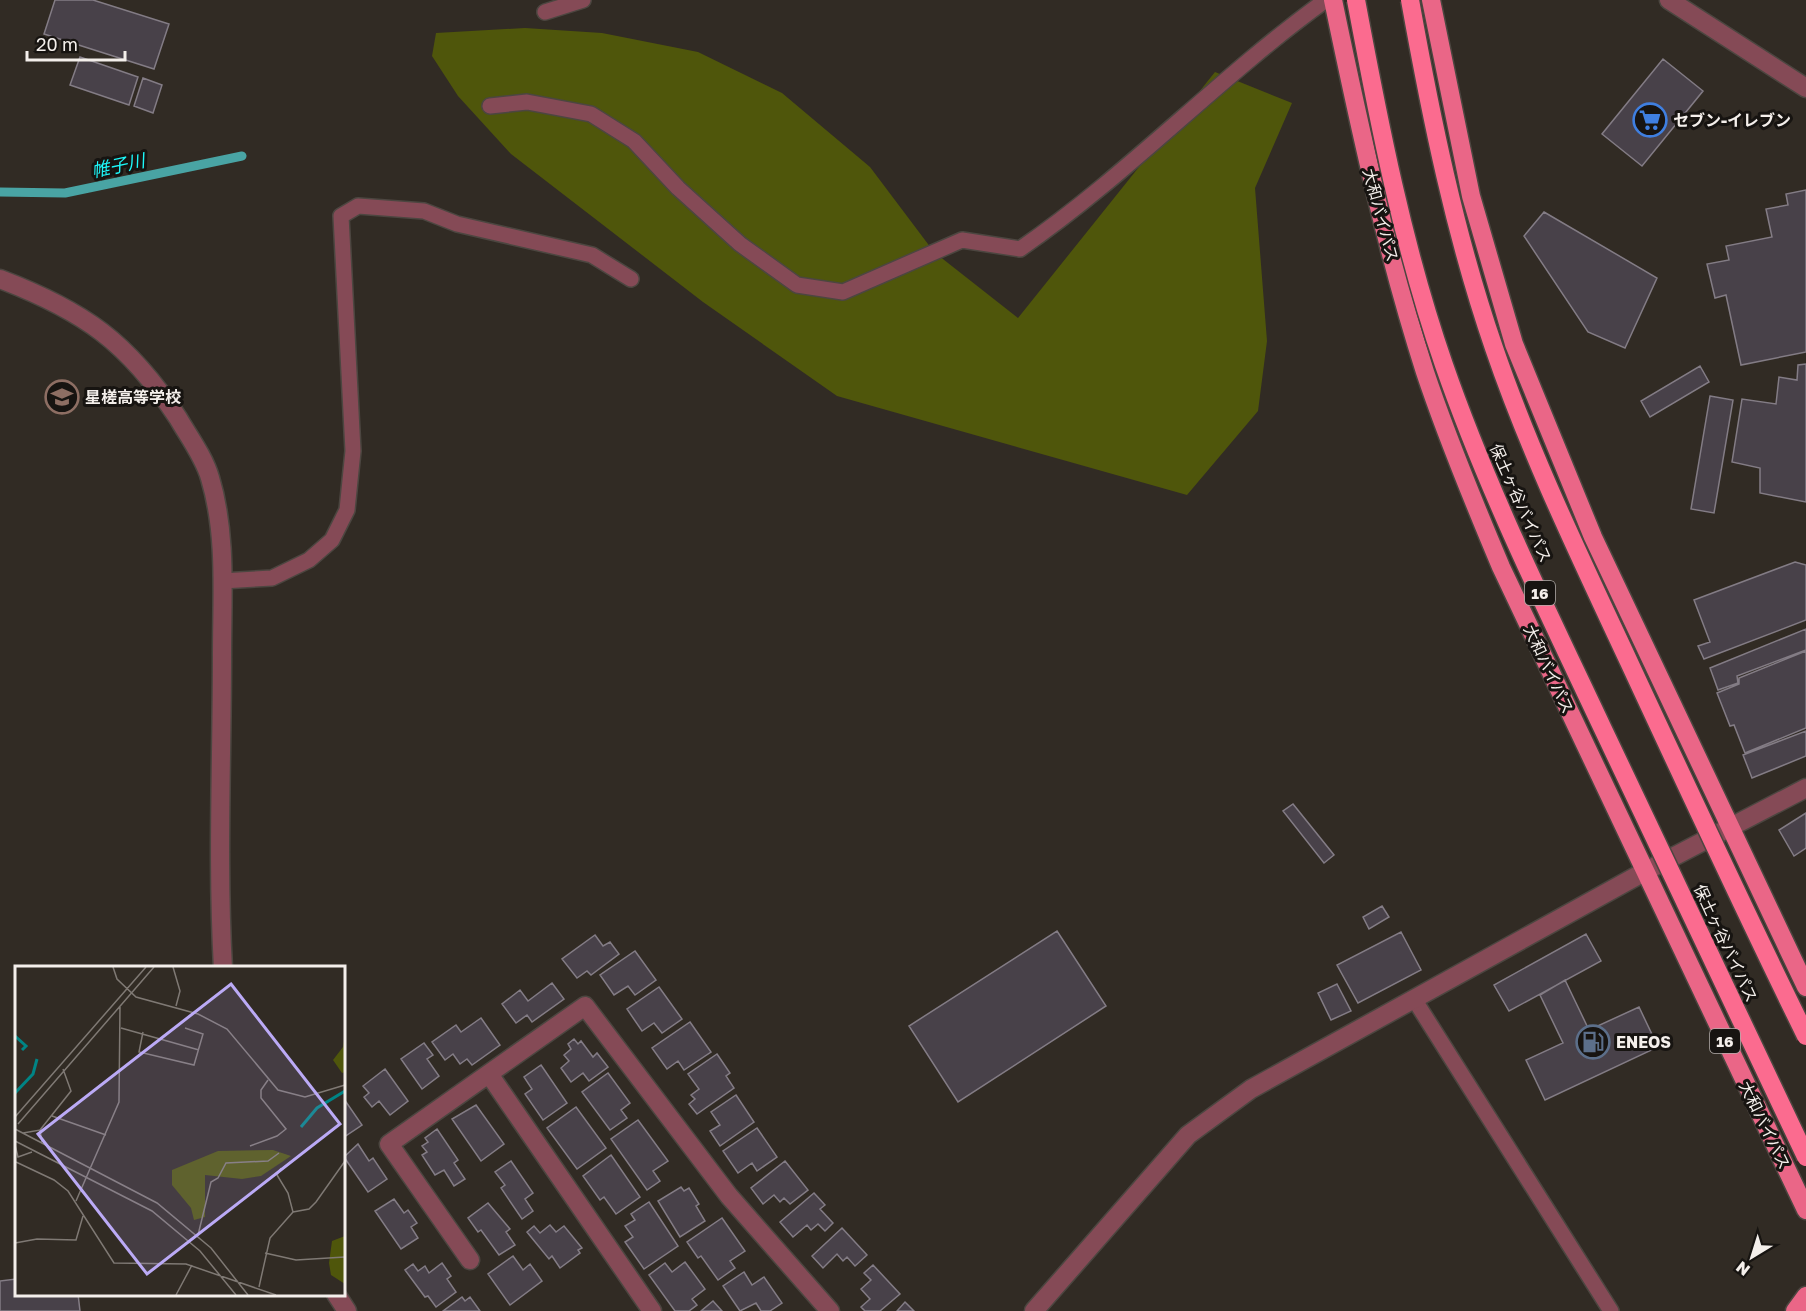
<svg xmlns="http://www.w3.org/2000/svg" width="1806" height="1311" font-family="'Golos Text','Noto Sans JP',sans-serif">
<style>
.green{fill:#4f560b}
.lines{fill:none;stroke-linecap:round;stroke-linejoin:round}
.stream{stroke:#49a4a4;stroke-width:9}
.building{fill:#484149;stroke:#837c85;stroke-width:1.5}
.service-casing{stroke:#4c4640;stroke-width:18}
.minor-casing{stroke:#4c4640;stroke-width:21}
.tertiary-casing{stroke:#4c4640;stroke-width:21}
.trunk-casing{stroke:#4c4640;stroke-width:21}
.service{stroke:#854a56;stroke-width:15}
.minor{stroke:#854a56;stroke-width:18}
.tertiary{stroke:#854a56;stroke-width:18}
.trunk{stroke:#ea6687;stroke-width:18}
.motorway-bridge-casing{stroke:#4c4640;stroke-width:21;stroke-linecap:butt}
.motorway-bridge{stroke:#fb6b8f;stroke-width:18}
.labels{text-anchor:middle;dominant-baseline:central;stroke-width:6;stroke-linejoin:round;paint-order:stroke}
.shield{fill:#171411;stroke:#b2adaa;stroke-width:1.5}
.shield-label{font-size:15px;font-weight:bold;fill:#f4efeb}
.poi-label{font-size:16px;font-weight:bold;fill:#f4efeb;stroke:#171411;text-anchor:start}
.street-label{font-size:16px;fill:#f4efeb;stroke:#171411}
.water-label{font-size:18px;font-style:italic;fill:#1df8fa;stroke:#171411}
.inset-river{fill:none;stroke:#008485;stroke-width:3}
.inset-road{fill:none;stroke:#7f7974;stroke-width:1.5}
.view{fill:#bbaaf6;fill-opacity:0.15;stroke:#bbaaf6;stroke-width:3}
.inset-edge{fill:none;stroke:#f4efeb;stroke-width:3}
</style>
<rect width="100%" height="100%" fill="#312b24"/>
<!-- green -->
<path class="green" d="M525 28 602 33 698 52 782 93 870 167 934 252 1018 318 1215 72 1292 103 1255 188 1267 341 1258 411 1187 495 837 396 703 302 511 154 458 96 432 56 436 33Z"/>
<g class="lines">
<!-- stream -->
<path class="stream" d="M0 192 65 193 242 156"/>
</g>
<!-- building -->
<path class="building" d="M55 0H93L169 24 154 69 44 34Z
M80 57 138 77 129 105 70 85Z
M1663 59 1703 91 1642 166 1602 134Z
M143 78 162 85 153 113 134 106Z
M1806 190V352L1741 365 1726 295 1715 298 1707 264 1729 260 1726 246 1772 237 1766 209 1788 205 1786 194Z
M1544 212 1657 278 1625 348 1588 332 1524 236Z
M1806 364V502L1760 493V468L1732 462 1742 399 1776 404 1779 377 1797 380 1798 365Z
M1700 366 1709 382 1650 417 1641 401Z
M1710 396 1733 400 1714 513 1691 509Z
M1795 562 1806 565V620L1704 659 1698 646 1710 642 1694 600Z
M1806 629V650L1737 676 1738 683 1718 690 1710 668Z
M1806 651V728L1745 753 1734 725 1730 726 1717 693 1739 684V678Z
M1806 731V756L1752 778 1743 755Z
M1293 804 1334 855 1324 863 1283 811Z
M1806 813V848L1794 856 1779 830Z
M1382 906 1389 917 1369 929 1363 917Z
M1057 931 1106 1006 958 1102 909 1026Z
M1401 932 1421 970 1358 1003 1337 965Z
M1586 934 1601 961 1509 1011 1494 985Z
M595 935 603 946 610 942 619 954 591 975 587 971 577 978 562 959Z
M635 951 656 980 635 995 628 986 614 995 600 975Z
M1565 980 1589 1030 1639 1007 1658 1047 1545 1100 1526 1060 1563 1043 1540 995Z
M552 983 564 999 532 1022 527 1015 516 1023 502 1004 520 990 528 1001Z
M1337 984 1351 1011 1331 1020 1318 993Z
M659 987 682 1019 662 1033 654 1023 642 1031 627 1009Z
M481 1018 500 1045 472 1065 467 1059 460 1064 453 1054 445 1060 432 1042 456 1025 461 1032Z
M690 1022 711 1052 684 1070 678 1061 667 1069 652 1048Z
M574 1039 578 1044 581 1041 593 1057 597 1053 608 1067 589 1081 583 1073 571 1082 561 1068 569 1061 564 1055 571 1049 568 1044Z
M424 1043 433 1055 427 1059 439 1076 422 1089 401 1059Z
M717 1054 730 1073 726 1076 734 1088 697 1114 689 1104 695 1099 691 1095 699 1089 688 1074Z
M541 1065 567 1103 543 1120 525 1094 532 1089 524 1077Z
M385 1069 408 1101 390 1115 379 1101 372 1107 364 1097 369 1093 363 1086Z
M608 1073 630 1103 621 1110 627 1118 610 1130 582 1092Z
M736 1095 754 1122 720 1146 710 1131 720 1125 711 1112Z
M344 1099 362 1125 344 1137Z
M476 1105 504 1144 481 1161 452 1119Z
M576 1107 606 1148 577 1169 547 1128Z
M638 1120 668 1161 653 1171 660 1181 647 1190 611 1139Z
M757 1128 777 1157 757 1171 752 1163 738 1173 723 1151Z
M437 1129 458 1160 454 1163 465 1179 454 1186 444 1170 435 1175 422 1155 427 1152 422 1146 428 1142 425 1138Z
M358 1144 369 1161 373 1158 387 1179 368 1192 344 1157Z
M611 1155 640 1197 616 1214 604 1197 600 1200 583 1176Z
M511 1161 533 1193 525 1199 533 1211 522 1219 501 1188 505 1185 495 1172Z
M785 1161 808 1190 790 1204 784 1198 780 1202 774 1195 763 1204 751 1188Z
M681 1187 684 1191 689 1188 699 1204 696 1206 705 1221 680 1237 658 1201Z
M814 1193 825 1205 820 1209 833 1223 825 1231 818 1224 811 1230 807 1225 793 1237 780 1222Z
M394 1199 404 1213 408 1210 417 1223 411 1227 418 1238 401 1249 375 1211Z
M649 1202 678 1246 644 1269 625 1242 633 1237 625 1226 635 1220 631 1214Z
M488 1203 510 1229 506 1232 515 1245 499 1255 481 1230 478 1232 468 1218Z
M722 1218 745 1251 730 1261 735 1268 718 1280 701 1256 698 1258 687 1242Z
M550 1225 556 1232 564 1226 582 1248 578 1250 580 1253 560 1268 552 1256 549 1259 527 1232 534 1226 540 1233Z
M842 1228 867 1255 855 1266 847 1257 843 1261 837 1254 823 1268 812 1256Z
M513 1256 523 1270 530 1264 542 1281 510 1305 488 1274Z
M685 1262 705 1289 692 1299 697 1305 689 1311H675L649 1275 665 1263 672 1272Z
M442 1263 451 1276 447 1279 456 1292 436 1307 428 1296 425 1297 405 1270 413 1264 418 1271 425 1266 429 1273Z
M873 1265 900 1294 880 1311H865L861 1307 870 1299 861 1289 871 1280 864 1273Z
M744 1272 752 1285 764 1277 782 1303 770 1311H761L756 1303 740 1311 723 1286Z
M16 1279V1294H78L80 1311H0V1281Z
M462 1297 465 1301 470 1297 480 1311H443Z
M713 1301 722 1311H701Z
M905 1302 914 1311H897Z"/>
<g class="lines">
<defs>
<path id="service" d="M545 12 583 0
M490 106 527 102 591 114 634 141 678 188 740 244 797 285 843 292 962 240 1020 249C1129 174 1219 77 1326 0
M222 581 272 578 309 560 332 540 347 510 353 451 341 216 358 206 424 211 457 224 592 255 631 279
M1414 999 1611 1311"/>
<path id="minor" d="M1669 0 1806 88
M489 1074 652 1311
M470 1260 389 1144 585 1006 729 1196 830 1311
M1034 1311 1188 1135 1251 1089 1644 872 1806 788"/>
<path id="tertiary" d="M0 279C84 311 128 342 178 418 189 437 204 457 210 478 227 534 222 596 222 654 222 758 217 864 223 968
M336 1294 347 1311"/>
<path id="trunk" d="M1333 0C1359 125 1386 250 1425 372 1447 438 1474 503 1501 567L1806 1210
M1431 0 1471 196 1514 344 1593 537 1806 987
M1795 1311 1806 1296"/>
</defs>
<!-- service casing -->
<use href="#service" class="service-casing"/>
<!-- minor casing -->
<use href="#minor" class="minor-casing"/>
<!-- tertiary casing -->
<use href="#tertiary" class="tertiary-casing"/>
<!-- trunk casing -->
<use href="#trunk" class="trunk-casing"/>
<!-- service -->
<use href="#service" class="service"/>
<!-- minor -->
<use href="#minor" class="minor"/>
<!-- tertiary -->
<use href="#tertiary" class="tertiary"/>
<!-- trunk -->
<use href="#trunk" class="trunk"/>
<defs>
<path id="motorway-bridge" d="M1356 0C1379 123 1403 247 1444 365 1487 489 1546 608 1602 727 1670 870 1738 1014 1806 1157
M1410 0C1431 117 1455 235 1494 348 1531 456 1581 559 1629 662 1687 787 1745 912 1806 1036"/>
</defs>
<!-- motorway-bridge casing -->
<use href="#motorway-bridge" class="motorway-bridge-casing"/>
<!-- motorway-bridge -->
<use href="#motorway-bridge" class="motorway-bridge"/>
</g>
<!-- icons -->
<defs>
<symbol id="supermarket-ring" viewBox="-11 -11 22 22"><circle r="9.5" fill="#171411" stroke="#3f7fe0" stroke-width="1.5"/><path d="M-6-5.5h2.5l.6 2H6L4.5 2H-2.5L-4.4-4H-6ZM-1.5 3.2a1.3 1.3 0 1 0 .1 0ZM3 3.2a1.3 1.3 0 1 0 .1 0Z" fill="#3f7fe0"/></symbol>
<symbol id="school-ring" viewBox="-11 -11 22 22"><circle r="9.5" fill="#171411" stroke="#8d6e63" stroke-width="1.5"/><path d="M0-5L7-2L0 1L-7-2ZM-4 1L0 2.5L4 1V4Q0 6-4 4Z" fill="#8d6e63"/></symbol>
<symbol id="fuel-ring" viewBox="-11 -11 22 22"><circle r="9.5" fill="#171411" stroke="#5c6f8a" stroke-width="1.5"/><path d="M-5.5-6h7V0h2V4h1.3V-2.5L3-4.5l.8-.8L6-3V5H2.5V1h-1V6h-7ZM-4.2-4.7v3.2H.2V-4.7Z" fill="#5c6f8a"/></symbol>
</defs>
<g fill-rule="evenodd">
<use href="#supermarket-ring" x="1631" y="101" width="38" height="38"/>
<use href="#school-ring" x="43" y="378" width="38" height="38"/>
<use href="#fuel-ring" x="1574" y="1023" width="38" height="38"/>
</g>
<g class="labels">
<!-- shield labels -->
<g class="shield">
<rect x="1525" y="581" width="30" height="24" rx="4.5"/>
<rect x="1710" y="1029" width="30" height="24" rx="4.5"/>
</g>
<g class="shield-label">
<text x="1540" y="593">16</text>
<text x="1725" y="1041">16</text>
</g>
<!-- poi labels -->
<g class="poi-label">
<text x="1673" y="120">セブン-イレブン</text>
<text x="85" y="397">星槎高等学校</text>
<text x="1616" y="1042">ENEOS</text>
</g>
<!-- street labels -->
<g class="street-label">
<text transform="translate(1381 215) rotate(75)">大和バイパス</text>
<text transform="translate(1521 503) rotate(66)">保土ヶ谷バイパス</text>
<text transform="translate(1549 669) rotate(65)">大和バイパス</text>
<text transform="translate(1726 943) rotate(65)">保土ヶ谷バイパス</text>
<text transform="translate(1765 1125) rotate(64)">大和バイパス</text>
</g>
<!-- water labels -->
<g class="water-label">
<text transform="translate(118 165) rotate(-12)">帷子川</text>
</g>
</g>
<!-- overview -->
<g transform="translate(15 966)">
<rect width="330" height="330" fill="#312b24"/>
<path d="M330 69V106L327 107 318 94 328 81ZM258 184 276 190 246 210 227 213 190 209V251L179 254 176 242 157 219V204L203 185ZM330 270V318L316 309 314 297 317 275Z" fill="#4f560b"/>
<path class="inset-river" d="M0 70 11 80 7 84M0 127 18 108 22 93M286 161 302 142 330 125"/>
<path class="inset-road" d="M98 1 102 13 121 31 183 48 212 63 263 124 290 131 330 119M158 1 165 25 161 40M106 62 184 84M128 66 124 86 179 99 188 68 170 62M37 150 91 169M0 151 131 1M3 158 139 1M0 163 142 237 196 282 233 329M25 164 56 125 48 103M8 167 25 164 27 176M0 175 137 245 185 285 221 329M0 179 3 191 17 186M235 180 262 170 271 163 246 132V124L253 114M1 196 39 214 53 225 99 297 171 298 261 329M61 235 104 136 105 40M278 246 294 243 301 236 330 195M183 269 196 216 203 212 211 197 253 195 264 187M0 277 22 273 61 274 68 250M250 287 281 294 330 291M244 321 255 272 278 246 273 227 262 209 266 202M161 329 177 299"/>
<path class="view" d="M216 18 325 158 132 308 23 168Z"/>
<rect width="330" height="330" class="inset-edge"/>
</g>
<!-- north arrow -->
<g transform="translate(1752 1257) rotate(218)" stroke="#171411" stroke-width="4.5" paint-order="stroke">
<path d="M0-4.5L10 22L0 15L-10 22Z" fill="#f4efeb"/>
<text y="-9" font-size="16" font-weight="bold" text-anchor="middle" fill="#f4efeb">N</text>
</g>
<!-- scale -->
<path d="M27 51v9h98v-9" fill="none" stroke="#f4efeb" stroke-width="3"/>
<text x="36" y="51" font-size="18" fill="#f4efeb" stroke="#171411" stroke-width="4.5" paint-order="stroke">20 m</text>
</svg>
